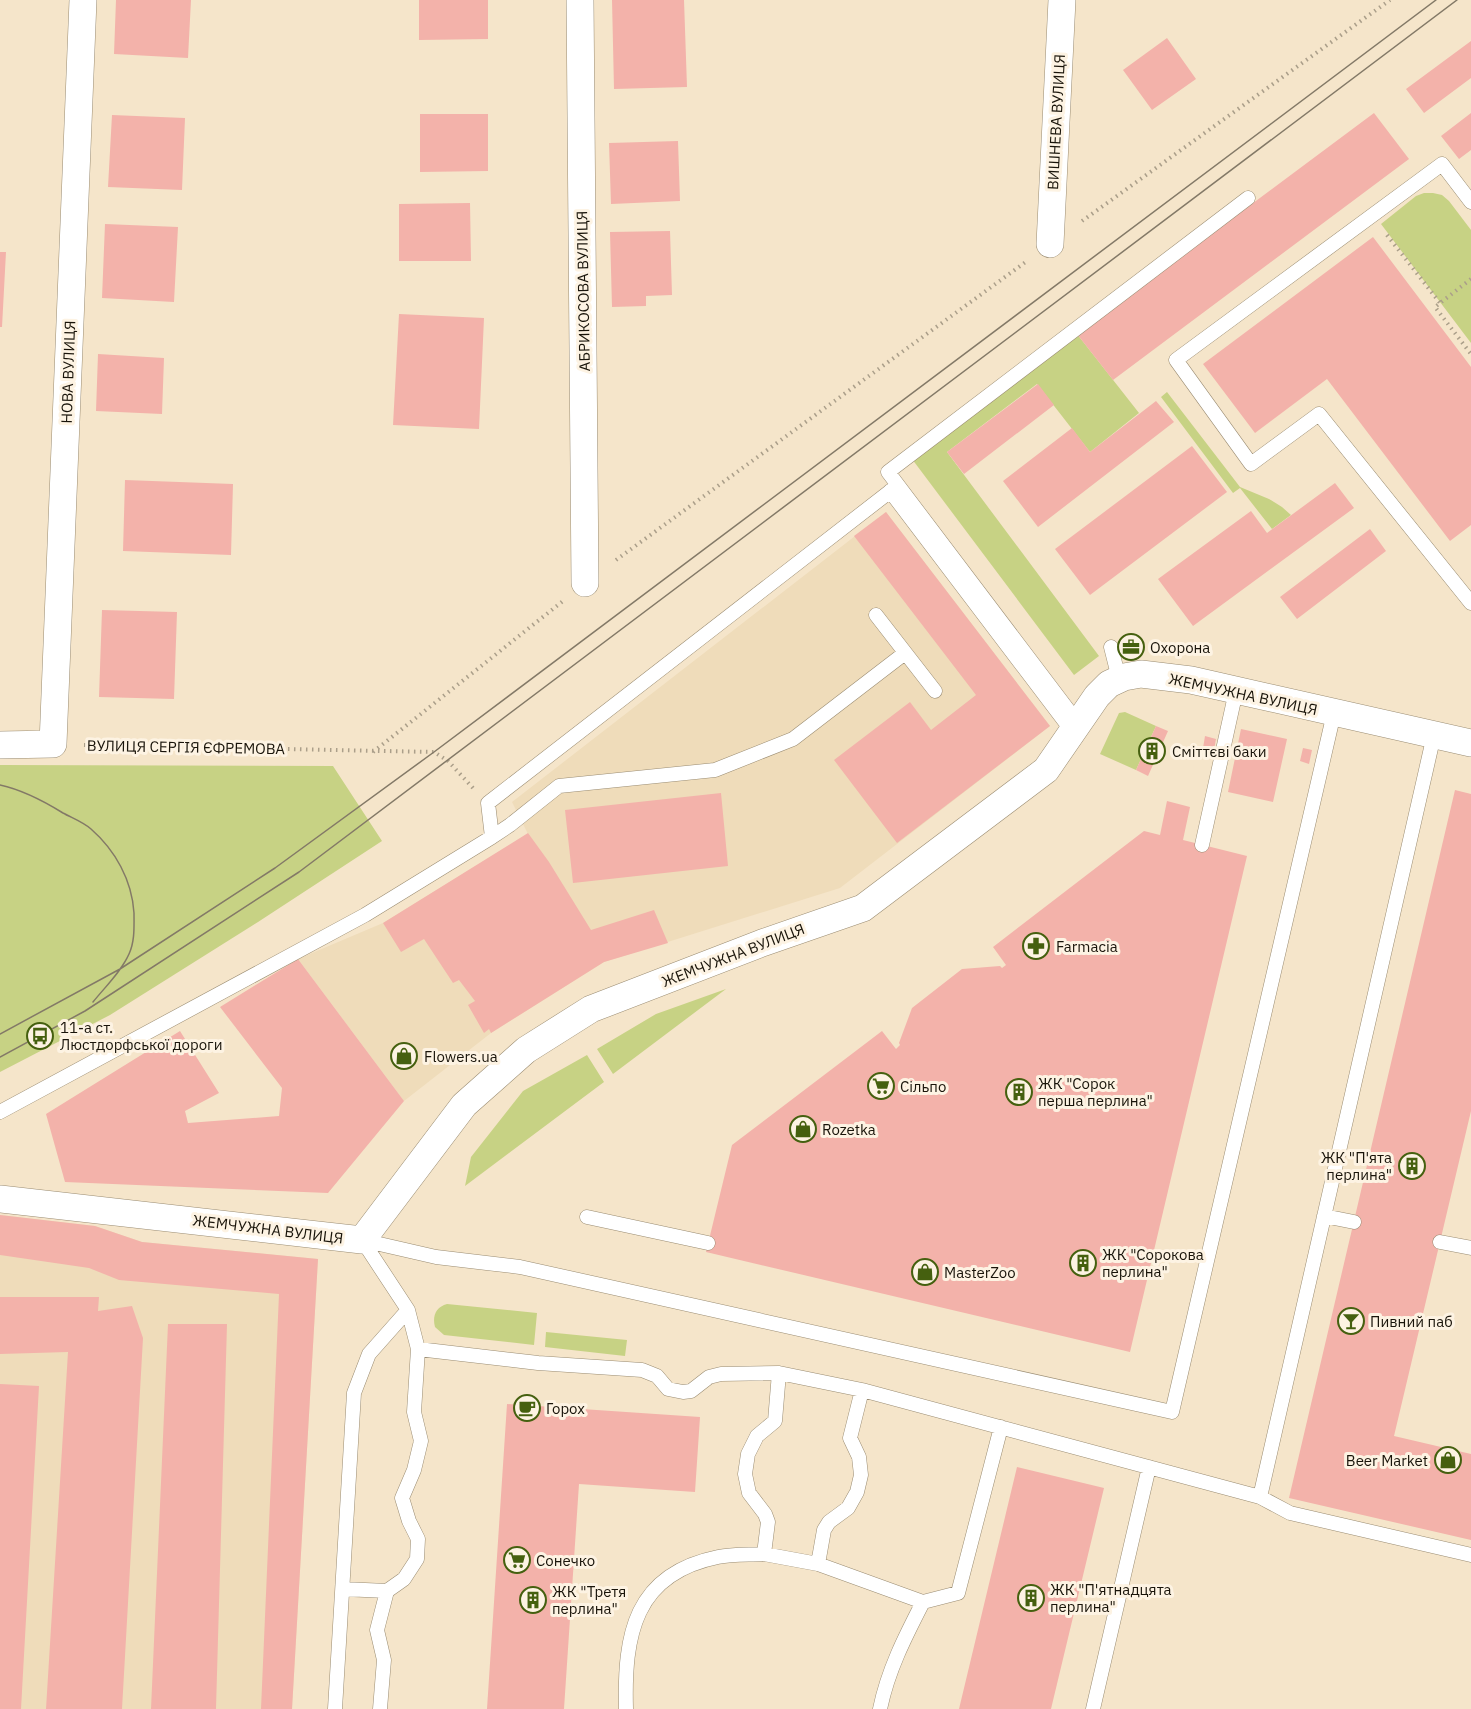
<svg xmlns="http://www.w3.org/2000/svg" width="1471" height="1709" font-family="'IBM Plex Sans',sans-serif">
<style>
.built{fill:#efdcba}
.green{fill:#c7d284}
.building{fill:#f3b2aa}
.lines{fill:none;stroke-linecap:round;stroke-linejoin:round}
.service-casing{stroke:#9a8c72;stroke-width:15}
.minor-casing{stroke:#9a8c72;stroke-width:28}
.path{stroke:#ab9f8a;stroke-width:4;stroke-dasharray:1.5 4.5;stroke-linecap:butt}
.service{stroke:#fff;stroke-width:14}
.minor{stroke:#fff;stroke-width:27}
.tram{stroke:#837967;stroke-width:1.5}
.labels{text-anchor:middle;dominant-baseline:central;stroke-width:6;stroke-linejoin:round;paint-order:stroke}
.street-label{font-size:15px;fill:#19140a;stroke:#fdf3e3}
.poi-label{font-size:15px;fill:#19140a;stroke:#fdf3e3;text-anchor:start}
</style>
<rect width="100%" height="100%" fill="#f5e5ca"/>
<!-- built -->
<path class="built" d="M886 512 1050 726 840 888 604 962 491 1033 404 1101 298 959 383 923 528 834 512 802Z
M0 1215 95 1226 142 1242 318 1259 292 1709H0Z"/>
<!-- green -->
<path class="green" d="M1424 193H1433L1442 195 1449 201 1471 230V343L1381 224 1416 196Z
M1077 334 1139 413 1090 452 1037 384 947 452 1099 656 1074 675 912 459Z
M1167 392 1240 487 1269 499 1282 507 1291 515 1272 529 1240 488 1233 493 1161 397Z
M1125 712 1156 726 1136 770 1100 754 1119 713Z
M0 765 333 766 382 841 258 922 110 1015 0 1072Z
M726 989 613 1074 597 1049 656 1014Z
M587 1055 604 1082 465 1186 471 1157 523 1091Z
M447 1304 537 1313 534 1345 444 1335 435 1327C432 1316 436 1307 447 1304Z
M546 1332 627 1340 625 1356 545 1347Z"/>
<!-- building -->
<path class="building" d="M116 0H191L188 58 114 54Z
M419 0H488V39L419 40Z
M612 0H684L687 87 614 89Z
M1167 38 1196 79 1152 110 1123 70Z
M1471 41V78L1424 113 1406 89Z
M1374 113 1409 159 1113 380 1077 334Z
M1471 113V150L1459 159 1441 136Z
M420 114H488V171L420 172Z
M112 115 185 118 182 190 108 187Z
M678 141 680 201 611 204 609 143Z
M470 203 471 261H399V204Z
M105 224 178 227 174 302 102 298Z
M670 231 672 295 646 296V306L612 307 610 232Z
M1373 237 1471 367V525L1450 541 1327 379 1255 433 1203 364Z
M0 252H6L2 327H0Z
M399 314 484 318 479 429 393 425Z
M98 354 164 358 162 414 96 411Z
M1038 384 1054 405 964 474 947 452Z
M1156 401 1174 422 1038 527 1003 481 1072 428 1090 452Z
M1192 446 1227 492 1090 595 1055 549Z
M125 480 233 484 231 555 123 551Z
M1335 483 1354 508 1193 626 1158 579 1251 511 1267 533Z
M886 512 1050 726 897 843 834 760 910 702 931 730 976 695 854 536Z
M1370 529 1386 551 1297 619 1280 597Z
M102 610 177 612 174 699 99 697Z
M1139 637 1143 651 1122 656 1119 641Z
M1156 726 1168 731 1148 776 1136 770Z
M1241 729 1287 739 1273 802 1228 792Z
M1205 736 1216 739 1214 750 1203 748Z
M1303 748 1312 750 1309 764 1300 761Z
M1455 790 1471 794V1111L1394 1436 1471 1454V1540L1289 1498Z
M721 793 728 866 573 883 565 810Z
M1167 801 1190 807 1183 840 1247 856 1130 1352 706 1252 732 1145 882 1031 896 1049 900 1045 899 1043 912 1008 962 969 1000 966 1002 968 1006 965 993 947 1144 831 1160 835Z
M528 833 549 862 591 930 654 910 668 943 604 962 491 1033 489 1029 484 1033 468 1005 475 1001 459 980 453 983 424 939 401 952 383 923Z
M298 959 404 1101 328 1193 65 1182 46 1114 180 1031 219 1093 185 1111 188 1123 279 1116 282 1088 220 1007Z
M0 1215 95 1226 142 1242 318 1259 292 1709H261L279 1294 119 1280 89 1268 0 1255Z
M0 1297H99L98 1311 132 1306 143 1338 122 1709H46L68 1352 0 1354Z
M168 1324H227L216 1709H151Z
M0 1384 39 1386 21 1709H0Z
M507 1404 700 1417 695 1492 579 1484 564 1709H487Z
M1017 1467 1104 1488 1051 1709H959Z"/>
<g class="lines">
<defs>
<path id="service" d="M1471 202 1442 164 1176 360 1251 464 1319 414 1471 603
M890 491 1072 731
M876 615 935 691
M1111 647 1119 679
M1078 723 888 472 1248 198
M492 837 510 825 559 786 715 770 793 739 905 653
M1202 845 1236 691
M0 1112 365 915 492 837 488 803 897 486
M1324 1216 1354 1222
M587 1217 708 1243
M362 1240 436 1257 520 1267 1172 1412 1334 713
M1440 1242 1471 1248
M418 1349 538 1363 642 1370 657 1376 668 1389 683 1392 691 1391 709 1377 721 1374 779 1373 862 1390 1260 1497 1290 1513 1471 1555
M862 1390 850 1438 859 1457 861 1475 857 1492 848 1508 829 1522 824 1530 818 1564 923 1602C905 1637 888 1670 880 1709
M1260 1497 1434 735
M764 1554 818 1564
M343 1589 387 1591 404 1579 417 1559 418 1539 409 1521 402 1498 414 1470 421 1441 414 1412 418 1349 408 1310 362 1240
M923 1602 958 1593 1001 1427
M335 1709 354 1393 369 1354 408 1310
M380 1709 384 1660 377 1630 387 1591
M626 1709C624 1635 634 1574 718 1557 733 1554 749 1555 764 1554L768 1522 765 1514 749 1493 745 1474 748 1454 757 1436 775 1421 779 1373
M1093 1709 1149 1467"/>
<path id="minor" d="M580 0 585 583
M1050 244 1062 0
M0 745 53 744 83 0
M0 1199 362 1240 464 1105 526 1050 591 1009 762 943 863 908 1046 770 1097 696 1109 684 1124 677 1141 674 1191 680 1471 743"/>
</defs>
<!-- service casing -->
<use href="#service" class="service-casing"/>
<!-- minor casing -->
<use href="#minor" class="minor-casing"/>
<!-- path -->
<path class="path" d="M1082 221 1390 0
M1387 235 1440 303
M1471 279 1435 307 1471 354
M616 560 1027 261
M84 745 434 752 448 761 473 788
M373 752 563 601"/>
<!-- service -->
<use href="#service" class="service"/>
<!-- minor -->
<use href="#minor" class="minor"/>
<!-- tram -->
<path class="tram" d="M0 785C23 790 42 800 63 813 72 818 83 822 91 829 115 850 132 880 134 913 134 926 135 941 129 954 121 972 105 987 93 1002
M0 1034 120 969 275 868 434 752 1436 0
M0 1057 85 1011 299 872 1457 0"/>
</g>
<!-- icons -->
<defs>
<symbol id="office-ring" viewBox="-11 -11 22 22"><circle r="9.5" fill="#fdf3e3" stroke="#45600f" stroke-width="1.5"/><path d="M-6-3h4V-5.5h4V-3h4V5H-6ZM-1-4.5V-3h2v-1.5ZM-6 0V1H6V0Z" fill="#45600f"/></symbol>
<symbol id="building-ring" viewBox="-11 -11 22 22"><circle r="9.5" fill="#fdf3e3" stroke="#45600f" stroke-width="1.5"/><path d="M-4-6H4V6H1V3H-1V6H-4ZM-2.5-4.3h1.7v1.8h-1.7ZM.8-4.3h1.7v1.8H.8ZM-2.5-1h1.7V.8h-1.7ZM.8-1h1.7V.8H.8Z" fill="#45600f"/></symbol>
<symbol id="pharmacy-ring" viewBox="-11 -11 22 22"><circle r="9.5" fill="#fdf3e3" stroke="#45600f" stroke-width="1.5"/><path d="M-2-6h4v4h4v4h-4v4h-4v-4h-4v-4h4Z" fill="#45600f"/></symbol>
<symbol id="bus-ring" viewBox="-11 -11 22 22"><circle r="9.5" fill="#fdf3e3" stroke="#45600f" stroke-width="1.5"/><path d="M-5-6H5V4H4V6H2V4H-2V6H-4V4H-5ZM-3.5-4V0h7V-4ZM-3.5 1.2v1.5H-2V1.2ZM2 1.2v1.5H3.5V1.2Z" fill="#45600f"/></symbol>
<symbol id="shop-ring" viewBox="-11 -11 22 22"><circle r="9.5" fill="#fdf3e3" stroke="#45600f" stroke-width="1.5"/><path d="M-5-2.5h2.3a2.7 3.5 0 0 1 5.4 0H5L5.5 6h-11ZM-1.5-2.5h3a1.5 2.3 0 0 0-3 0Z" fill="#45600f"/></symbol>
<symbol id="supermarket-ring" viewBox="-11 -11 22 22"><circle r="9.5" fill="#fdf3e3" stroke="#45600f" stroke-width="1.5"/><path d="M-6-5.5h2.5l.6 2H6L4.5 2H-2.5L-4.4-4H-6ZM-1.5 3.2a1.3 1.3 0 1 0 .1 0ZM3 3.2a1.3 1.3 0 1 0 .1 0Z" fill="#45600f"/></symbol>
<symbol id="bar-ring" viewBox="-11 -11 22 22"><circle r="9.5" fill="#fdf3e3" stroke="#45600f" stroke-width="1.5"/><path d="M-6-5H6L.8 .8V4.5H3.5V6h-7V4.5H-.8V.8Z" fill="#45600f"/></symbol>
<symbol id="cafe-ring" viewBox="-11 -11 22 22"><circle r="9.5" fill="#fdf3e3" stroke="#45600f" stroke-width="1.5"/><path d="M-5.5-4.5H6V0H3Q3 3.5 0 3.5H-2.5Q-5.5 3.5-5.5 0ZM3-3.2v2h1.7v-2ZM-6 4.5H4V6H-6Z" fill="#45600f"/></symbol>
</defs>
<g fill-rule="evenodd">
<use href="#office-ring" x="1116" y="632" width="30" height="30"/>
<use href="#building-ring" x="1137" y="736" width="30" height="30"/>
<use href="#pharmacy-ring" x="1021" y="931" width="30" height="30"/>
<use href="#bus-ring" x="25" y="1021" width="30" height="30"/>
<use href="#shop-ring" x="389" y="1041" width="30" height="30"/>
<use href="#supermarket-ring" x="866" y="1071" width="30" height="30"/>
<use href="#building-ring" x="1004" y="1077" width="30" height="30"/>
<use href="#shop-ring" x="788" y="1114" width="30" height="30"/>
<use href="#building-ring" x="1397" y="1151" width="30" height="30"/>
<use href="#building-ring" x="1068" y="1248" width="30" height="30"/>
<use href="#shop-ring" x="910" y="1257" width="30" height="30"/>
<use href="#bar-ring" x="1336" y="1306" width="30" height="30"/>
<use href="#cafe-ring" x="512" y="1393" width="30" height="30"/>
<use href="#shop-ring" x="1433" y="1445" width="30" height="30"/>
<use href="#supermarket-ring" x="502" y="1545" width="30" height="30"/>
<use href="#building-ring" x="1016" y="1583" width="30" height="30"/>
<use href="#building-ring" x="518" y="1585" width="30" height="30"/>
</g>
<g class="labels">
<!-- street labels -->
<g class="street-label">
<text transform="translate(1056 122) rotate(-87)">ВИШНЕВА ВУЛИЦЯ</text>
<text transform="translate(583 291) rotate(-91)">АБРИКОСОВА ВУЛИЦЯ</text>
<text transform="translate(68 372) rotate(-88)">НОВА ВУЛИЦЯ</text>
<text transform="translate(1243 694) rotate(12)">ЖЕМЧУЖНА ВУЛИЦЯ</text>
<text transform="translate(186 747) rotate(1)">ВУЛИЦЯ СЕРГІЯ ЄФРЕМОВА</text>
<text transform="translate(733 955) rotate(-21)">ЖЕМЧУЖНА ВУЛИЦЯ</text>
<text transform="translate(268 1229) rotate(7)">ЖЕМЧУЖНА ВУЛИЦЯ</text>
</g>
<!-- poi labels -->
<g class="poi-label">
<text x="1150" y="647">Охорона</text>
<text x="1172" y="751">Сміттєві баки</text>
<text x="1056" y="946">Farmacia</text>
<text x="60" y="1027">11-а ст.<tspan x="60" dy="17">Люстдорфської дороги</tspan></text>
<text x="424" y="1056">Flowers.ua</text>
<text x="1038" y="1083">ЖК "Сорок<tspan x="1038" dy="17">перша перлина"</tspan></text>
<text x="900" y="1086">Сільпо</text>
<text x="822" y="1129">Rozetka</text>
<text x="1392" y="1157" text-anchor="end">ЖК "П'ята<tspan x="1392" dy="17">перлина"</tspan></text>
<text x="1102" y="1254">ЖК "Сорокова<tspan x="1102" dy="17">перлина"</tspan></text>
<text x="944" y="1272">MasterZoo</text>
<text x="1370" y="1321">Пивний паб</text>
<text x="546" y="1408">Горох</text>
<text x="1428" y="1460" text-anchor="end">Beer Market</text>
<text x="536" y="1560">Сонечко</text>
<text x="1050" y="1589">ЖК "П'ятнадцята<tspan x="1050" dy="17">перлина"</tspan></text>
<text x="552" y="1591">ЖК "Третя<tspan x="552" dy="17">перлина"</tspan></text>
</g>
</g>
</svg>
